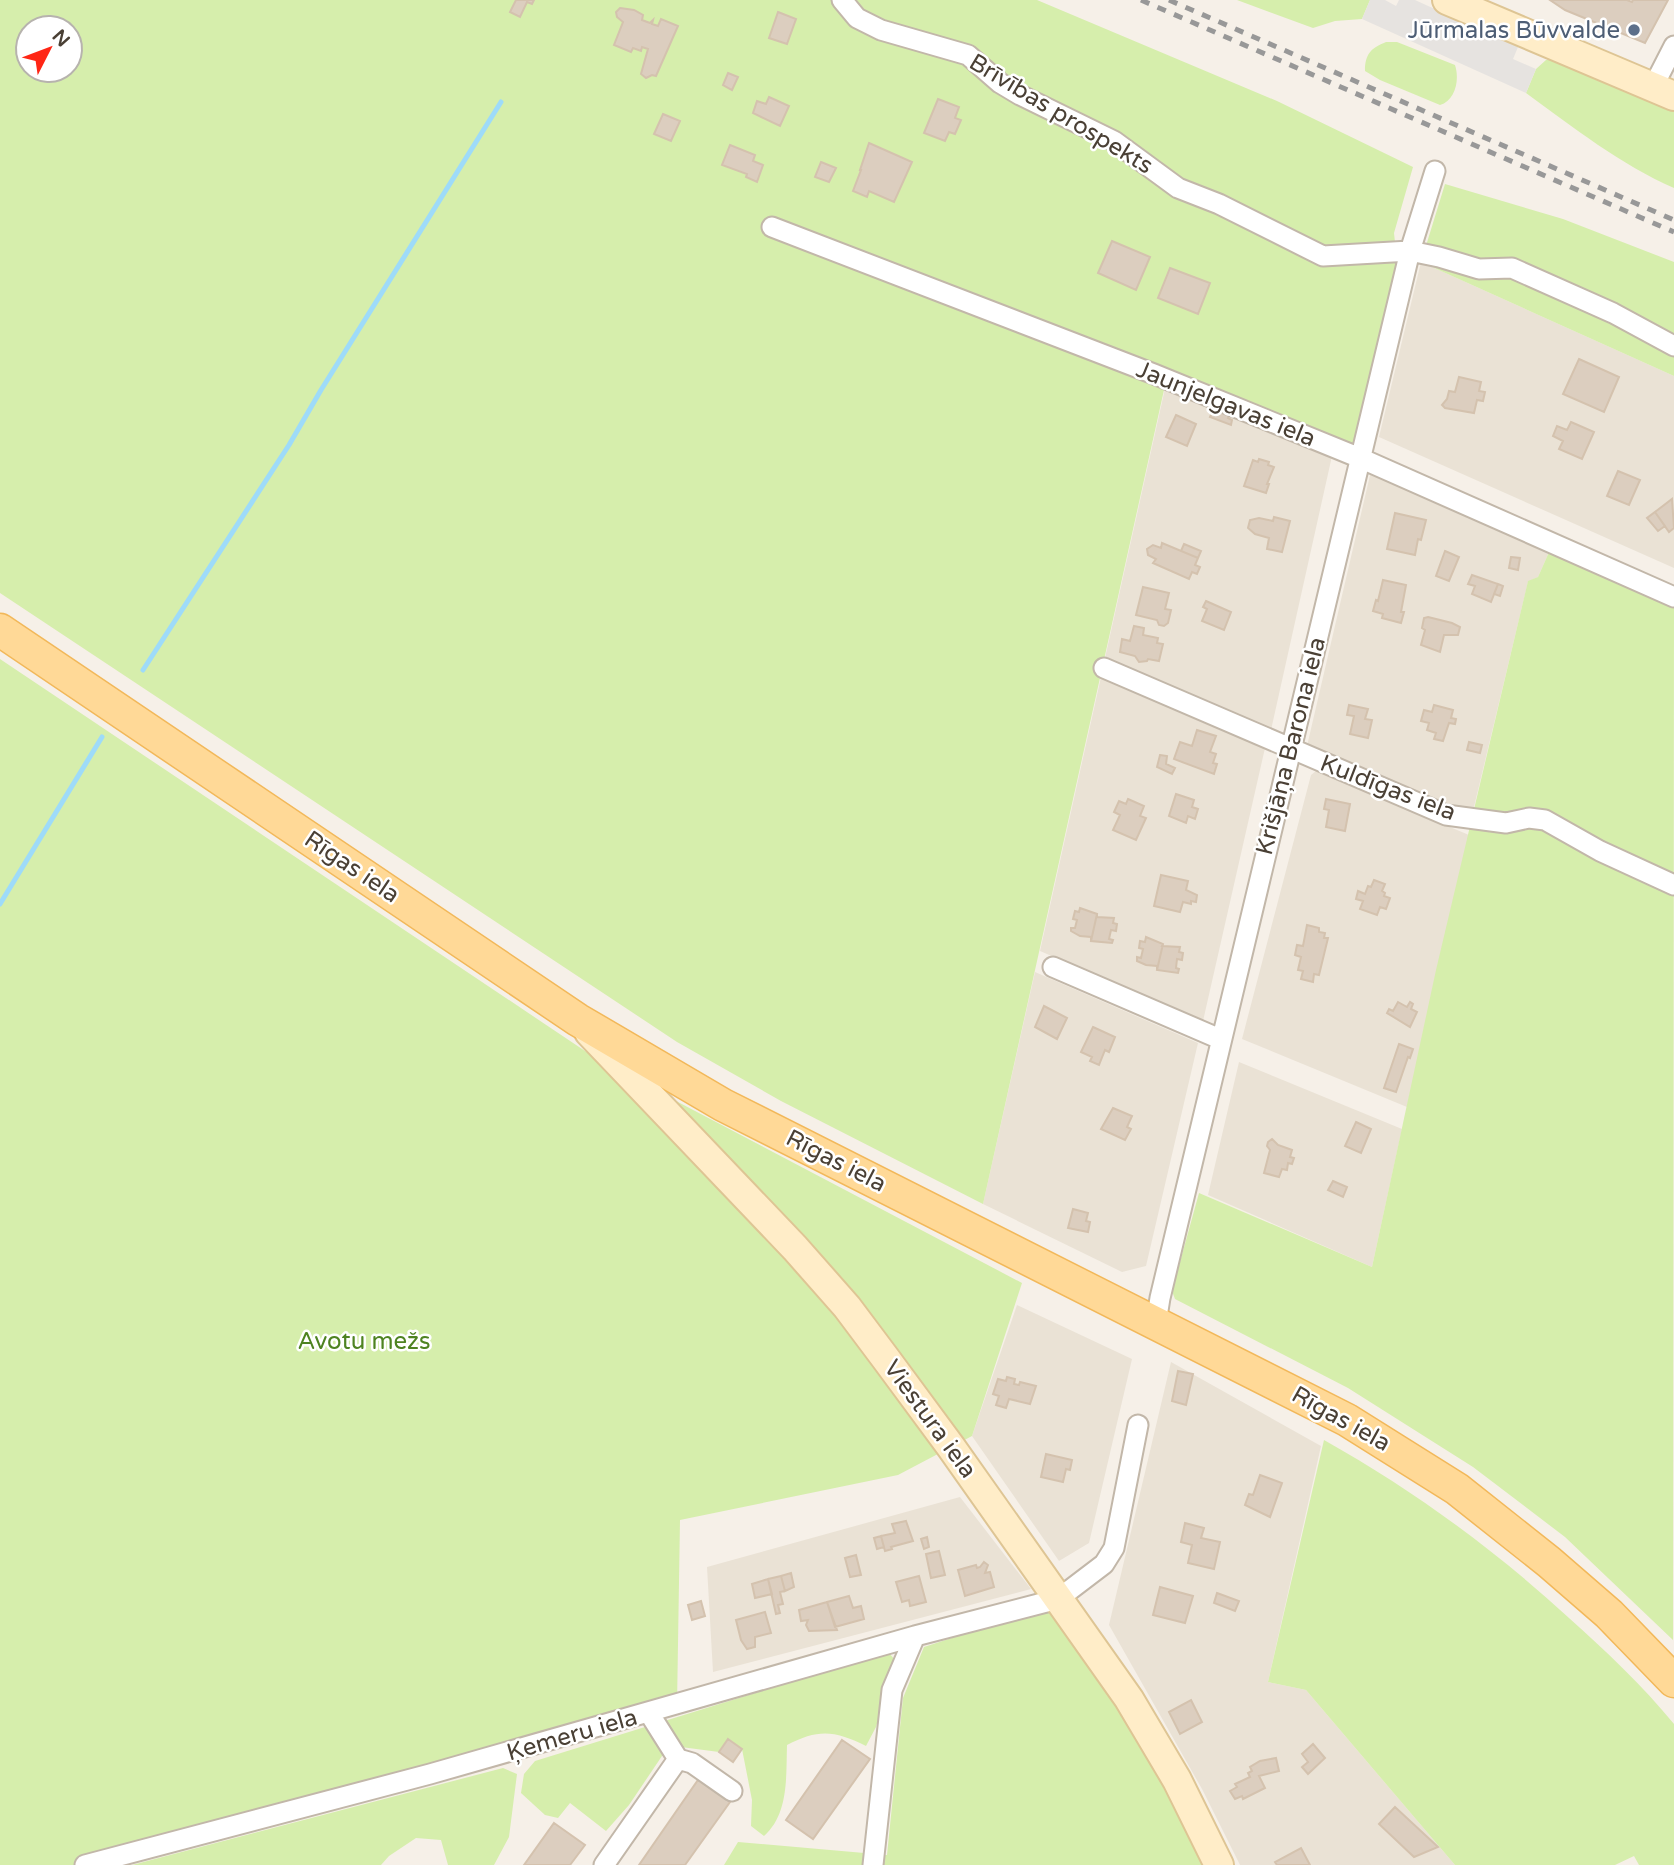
<svg xmlns="http://www.w3.org/2000/svg" width="1674" height="1865" font-family="'Varela Round',sans-serif">
<style>
.residential{fill:#eae2d5}
.green{fill:#d6eeac;fill-rule:evenodd}
.parking{fill:#e6e3e0}
.lines{fill:none;stroke-linecap:round;stroke-linejoin:round}
.stream{stroke:#9edbf9;stroke-width:5}
.building{fill:#dccebf;stroke:#d4c2ae;stroke-width:2}
.street-casing{stroke:#c2b7a9;stroke-width:23}
.secondary-casing{stroke:#dec594;stroke-width:32}
.primary-casing{stroke:#f2b85a;stroke-width:35}
.street{stroke:#fff;stroke-width:19}
.secondary{stroke:#ffedc8;stroke-width:28}
.primary{stroke:#ffd997;stroke-width:32}
.rail{stroke:#989898;stroke-width:5;stroke-dasharray:9 9;stroke-linecap:butt}
.service-dot{fill:#5c6f8a;stroke:#fff;stroke-width:2.5}
.labels{text-anchor:middle;dominant-baseline:central;stroke-width:5;stroke-linejoin:round;paint-order:stroke}
.service-label{font-size:24px;fill:#4e5e75;stroke:#fff;text-anchor:end}
.street-label{font-size:24px;fill:#4a4035;stroke:#fff}
.park-label{font-size:24px;fill:#4e8321;stroke:#fff}
</style>
<rect width="100%" height="100%" fill="#f6f0e8"/>
<!-- residential -->
<path class="residential" d="M1421 262 1674 376V568L1379 437Z
M1166 384 1332 456 1271 730 1105 658Z
M1371 471 1550 550 1538 577 1528 582 1473 811H1460L1307 746Z
M1101 677 1265 748 1203 1021 1040 951Z
M1316 771 1469 835 1407 1107 1242 1039 1311 775Z
M1035 972 1198 1043 1146 1266 1122 1272 983 1204Z
M1239 1062 1402 1129 1372 1267 1208 1195Z
M1017 1305 1132 1359 1089 1543 1059 1561 972 1436Z
M1171 1362 1321 1446 1268 1682 1306 1690 1455 1865H1240L1202 1789 1109 1625Z
M960 1497 1031 1589 713 1672 707 1567Z"/>
<!-- green -->
<path class="green" d="M0 0H1037L1277 101 1413 167 1394 233 1396 252 1410 251 1354 446 1168 372 983 1204 781 1101 677 1042 0 593ZM28 28H70V70H28Z
M1237 0H1370L1362 19 1335 21 1313 28Z
M1386 42H1397L1455 65C1460 80 1455 101 1440 105L1380 80 1365 71C1365 54 1371 48 1386 42Z
M1557 59 1674 109V188C1621 165 1573 127 1526 93L1536 69 1546 60Z
M1445 184 1563 219 1674 262V376L1421 262Z
M1550 550 1674 597 1673 1640 1565 1537 1473 1467 1348 1388 1175 1299 1172 1291 1199 1193 1372 1267 1436 970 1528 581 1538 577Z
M0 659 600 1061 1022 1283 972 1436 898 1475 680 1520 677 1706 85 1865H0Z
M1324 1440C1413 1490 1494 1549 1569 1618 1606 1651 1643 1686 1674 1724V1865H1639L1634 1856 1615 1865H1455L1306 1690 1268 1682Z
M1053 1605 1167 1786 1207 1865H724L738 1842 887 1855 903 1698 924 1647Z
M888 1652 895 1660 876 1727 866 1746C834 1730 818 1729 787 1745 786 1776 789 1814 764 1836L751 1826 752 1800 742 1749 729 1739 719 1752 681 1747 662 1756 629 1805 606 1831 570 1803 558 1818 545 1815 521 1793 524 1774 535 1761Z
M503 1768 517 1774 509 1837 494 1865H448L441 1840 416 1838 389 1856 381 1865H132Z"/>
<!-- parking -->
<path class="parking" d="M1370 0H1385L1396 6 1399 0H1415L1518 47 1513 59 1536 69 1526 93 1362 19Z"/>
<g class="lines">
<!-- stream -->
<path class="stream" d="M143 670 289 445 321 390 501 102
M0 904 102 737"/>
</g>
<!-- building -->
<path class="building" d="M516 0H534L532 4 527 2 520 17 510 12Z
M1550 0H1627L1632 2 1633 0H1668L1645 43 1565 10Z
M620 8 634 10 643 15 642 20 650 23 653 20 652 24 658 26 661 19 678 26 656 76 652 75 646 78 641 74 648 49 642 47 641 51 633 48 631 52 614 45 623 22 617 17 616 12Z
M778 12 796 19 787 44 769 38Z
M728 73 738 77 732 90 723 85Z
M769 97 789 106 780 126 753 113 757 101 766 104Z
M938 99 959 107 955 118 961 120 955 134 949 132 945 141 924 133Z
M663 114 680 121 671 141 654 134Z
M869 143 912 162 894 202 869 191 867 197 853 191 861 170H860Z
M730 145 755 155 753 161 763 165 757 182 746 177 747 174 722 165Z
M821 162 836 168 829 182 815 177Z
M1112 241 1150 257 1136 290 1098 273Z
M1170 268 1210 283 1198 314 1158 298Z
M1579 359 1619 377 1604 412 1563 394Z
M1459 377 1481 382 1479 391 1485 392 1483 401 1477 400 1474 413 1445 408 1442 405 1447 399 1449 391 1455 392Z
M1215 406 1230 413 1228 418 1232 420 1231 425 1210 417Z
M1176 415 1196 424 1187 446 1166 437Z
M1571 422 1594 432 1582 459 1559 449 1563 441 1553 436 1557 426 1567 430Z
M1259 459 1269 462 1268 465 1274 467 1267 484H1269L1266 493 1244 486 1253 460 1258 462Z
M1618 471 1640 480 1629 505 1607 496Z
M1672 499 1674 528 1669 532 1655 512Z
M1655 512 1665 526 1658 531 1647 518Z
M1395 513 1426 520 1421 540 1418 539 1415 555 1387 549Z
M1274 517 1290 521 1282 552 1267 549 1269 538 1255 534 1248 528 1250 520 1259 518 1273 521Z
M1162 543 1198 558 1195 565 1200 567 1197 574 1192 572 1189 579 1153 563 1156 559 1148 555 1147 549 1153 545 1161 548Z
M1184 544 1201 551 1198 558 1181 551Z
M1445 551 1459 557 1449 581 1436 576Z
M1511 557 1520 558 1518 570 1509 568Z
M1472 575 1498 584 1491 602 1472 594 1475 586 1468 584Z
M1383 580 1406 585 1401 612H1404L1401 623 1382 618 1383 614 1373 611 1376 600 1378 601Z
M1498 584 1503 586 1500 596 1494 594Z
M1143 587 1169 593 1165 609 1171 610 1168 623 1164 626 1159 625 1157 620 1136 615Z
M1206 601 1231 612 1224 630 1202 621 1207 609 1203 607Z
M1428 617 1452 623 1460 627 1458 635H1444L1440 652 1421 645 1425 630 1422 628 1424 618Z
M1134 626 1144 628 1143 635 1158 638 1157 643 1163 644 1159 661 1148 659 1147 661 1139 662 1135 656 1120 652 1122 639 1130 641Z
M1349 705 1368 709 1365 719 1372 720 1368 738 1350 734 1354 716 1347 715Z
M1434 705 1453 710 1451 718 1456 719 1455 724 1449 723 1443 741 1434 739 1436 733 1427 730 1429 723 1421 721 1424 710 1432 712Z
M1197 730 1216 736 1210 752 1216 754 1213 763 1217 764 1214 774 1174 759 1180 742 1192 746Z
M1469 742 1482 745 1480 753 1467 750Z
M1160 755 1167 756 1166 764 1175 768 1172 774 1157 767Z
M1176 794 1194 800 1192 807 1198 809 1195 819 1188 816 1186 823 1169 816Z
M1128 799 1144 806 1140 816 1146 818 1136 840 1113 830 1120 815 1114 812 1119 801 1126 804Z
M1326 799 1350 804 1345 831 1326 827 1329 810 1324 809Z
M1161 875 1188 881 1186 890 1197 895 1196 902 1191 901V904L1183 902 1180 912 1154 906Z
M1374 880 1385 884 1382 891 1385 893 1384 896 1390 898 1386 909 1380 907 1377 915 1360 909 1363 901 1356 899 1358 891 1365 894 1368 886 1371 887Z
M1080 908 1097 914 1091 941V937L1080 936 1071 931V928H1075L1077 920 1073 919 1075 911 1079 912Z
M1097 914V917L1114 918 1113 923 1117 924 1116 931 1111 930 1109 939 1113 940 1112 943 1091 941Z
M1307 925 1319 928V932L1325 933 1324 938H1328L1319 975 1314 974 1313 982 1301 979 1303 971 1298 970 1301 957 1295 955 1297 945 1303 946Z
M1146 937 1163 944 1157 970V966L1146 965 1137 961V957L1141 958 1143 949 1139 948 1140 941 1145 942Z
M1163 944 1162 946 1180 947 1179 952 1183 953 1182 960 1177 959 1176 968 1179 969 1178 973 1157 970Z
M1398 1002 1407 1007 1410 1002 1413 1004 1411 1009 1417 1012 1410 1027 1387 1013 1389 1009 1393 1011Z
M1044 1006 1067 1018 1057 1039 1035 1027Z
M1093 1027 1115 1037 1109 1052 1105 1050 1099 1065 1090 1061 1092 1057 1081 1052Z
M1399 1044 1413 1049 1410 1058 1408 1057 1396 1092 1384 1088Z
M1113 1108 1132 1116 1127 1127 1131 1129 1125 1140 1101 1129Z
M1356 1122 1371 1129 1361 1153 1345 1146Z
M1272 1139 1278 1145 1292 1150 1290 1157 1294 1158 1292 1164 1288 1163 1287 1170 1282 1169 1279 1177 1264 1173 1270 1150 1267 1146 1268 1142Z
M1333 1181 1347 1187 1343 1197 1328 1190Z
M1073 1209 1088 1213 1086 1221 1090 1222 1088 1232 1068 1228Z
M1178 1371 1193 1374 1186 1405 1172 1401Z
M1007 1377 1015 1379 1014 1384 1019 1385 1020 1382 1036 1386 1030 1404 1009 1399 1006 1408 996 1405 999 1396 993 1394 998 1379 1006 1381Z
M1046 1454 1072 1460 1070 1470 1066 1469 1063 1482 1041 1477Z
M1260 1475 1282 1483 1270 1517 1245 1505 1249 1494 1253 1495Z
M906 1521 913 1541 891 1547 892 1549 885 1551 881 1536 895 1533 892 1524Z
M1185 1523 1204 1528 1201 1538 1220 1542 1214 1569 1188 1563 1192 1545 1181 1542Z
M881 1536 884 1547 877 1549 874 1538Z
M927 1537 929 1547 924 1549 921 1539Z
M939 1551 945 1575 931 1578 926 1554Z
M856 1555 861 1575 850 1577 845 1558Z
M984 1562 988 1565 985 1573 990 1572 994 1587 965 1596 958 1570 976 1565 977 1568 980 1567Z
M791 1573 794 1587 785 1591 781 1576Z
M781 1576 785 1591 780 1592 783 1604 778 1605 780 1613 776 1614 768 1579Z
M919 1576 926 1602 910 1606 909 1600 902 1602 896 1582Z
M768 1579 772 1594 755 1598 752 1584Z
M1160 1587 1193 1596 1185 1623 1153 1615Z
M1217 1593 1239 1601 1235 1611 1214 1603Z
M849 1596 853 1608 861 1606 864 1619 835 1627 827 1602Z
M701 1601 705 1616 692 1620 688 1605Z
M827 1602 837 1630 809 1631 806 1625 808 1620 801 1621 799 1610Z
M765 1612 771 1633 755 1637V1647L747 1649 741 1640 736 1620Z
M1191 1700 1202 1722 1180 1734 1169 1712Z
M728 1739 742 1749 733 1762 719 1752Z
M842 1740 870 1759 813 1839 786 1820Z
M1313 1744 1325 1758 1308 1774 1302 1767 1308 1762 1302 1754Z
M1276 1758 1279 1771 1259 1776 1265 1788 1243 1799 1242 1796 1235 1799 1230 1791 1237 1787 1235 1784 1250 1777 1248 1773 1252 1771 1250 1767 1260 1761Z
M698 1780 730 1802 685 1865H639Z
M1395 1807 1438 1847 1414 1857 1379 1824Z
M554 1823 585 1845 570 1865H524Z
M1301 1848 1310 1865H1277L1275 1862Z"/>
<g class="lines">
<defs>
<path id="street" d="M842 0 857 18 881 30 968 55 1000 83 1020 95 1114 141 1178 188 1219 204 1323 256 1410 251 1439 257 1479 269 1512 268 1613 313 1674 346
M1653 87 1674 46
M772 227 1154 374 1360 458 1674 597
M1104 668 1446 815 1506 823 1529 818 1545 820 1600 851 1674 885
M1053 967 1220 1039
M1156 1323 1160 1298 1410 251 1435 171
M649 1713 678 1759
M85 1865 430 1774 915 1636 1058 1599 1104 1564 1114 1548 1138 1425
M604 1865 678 1759 692 1763 732 1791
M873 1865 892 1690 915 1636"/>
<path id="secondary" d="M1447 0 1674 96
M589 1032 795 1248 847 1307 886 1359 951 1447 1129 1699 1177 1780 1219 1865"/>
<path id="primary" d="M0 630 578 1020 723 1105 1347 1420 1457 1489 1549 1562 1609 1614 1674 1681"/>
</defs>
<!-- street casing -->
<use href="#street" class="street-casing"/>
<!-- secondary casing -->
<use href="#secondary" class="secondary-casing"/>
<!-- primary casing -->
<use href="#primary" class="primary-casing"/>
<!-- street -->
<use href="#street" class="street"/>
<!-- secondary -->
<use href="#secondary" class="secondary"/>
<!-- primary -->
<use href="#primary" class="primary"/>
<!-- rail -->
<path class="rail" d="M1141 0 1674 232
M1169 0 1674 220"/>
</g>
<!-- markers -->
<circle class="service-dot" cx="1634" cy="30" r="7"/>
<g class="labels">
<!-- service labels -->
<g class="service-label">
<text x="1620" y="30">Jūrmalas Būvvalde</text>
</g>
<!-- street labels -->
<g class="street-label">
<text transform="translate(1061 114) rotate(31)">Brīvības prospekts</text>
<text transform="translate(1226 404) rotate(22)">Jaunjelgavas iela</text>
<text transform="translate(1291 746) rotate(-76)">Krišjāņa Barona iela</text>
<text transform="translate(1388 788) rotate(21)">Kuldīgas iela</text>
<text transform="translate(352 867) rotate(34)">Rīgas iela</text>
<text transform="translate(836 1161) rotate(27)">Rīgas iela</text>
<text transform="translate(930 1419) rotate(54)">Viestura iela</text>
<text transform="translate(1341 1419) rotate(29)">Rīgas iela</text>
<text transform="translate(572 1735) rotate(-16)">Ķemeru iela</text>
</g>
<!-- park labels -->
<g class="park-label">
<text x="364" y="1341">Avotu mežs</text>
</g>
</g>
<!-- north arrow -->
<g transform="translate(49 49) rotate(48)"><circle r="33" fill="#ffffff" stroke="#b7b3ae" stroke-width="2"/>
<path d="M0-5L12 26L0 18L-12 26Z" fill="#ff2615"/>
<text y="-10" font-size="19" font-weight="bold" text-anchor="middle" fill="#4a4035">N</text>
</g>
</svg>
